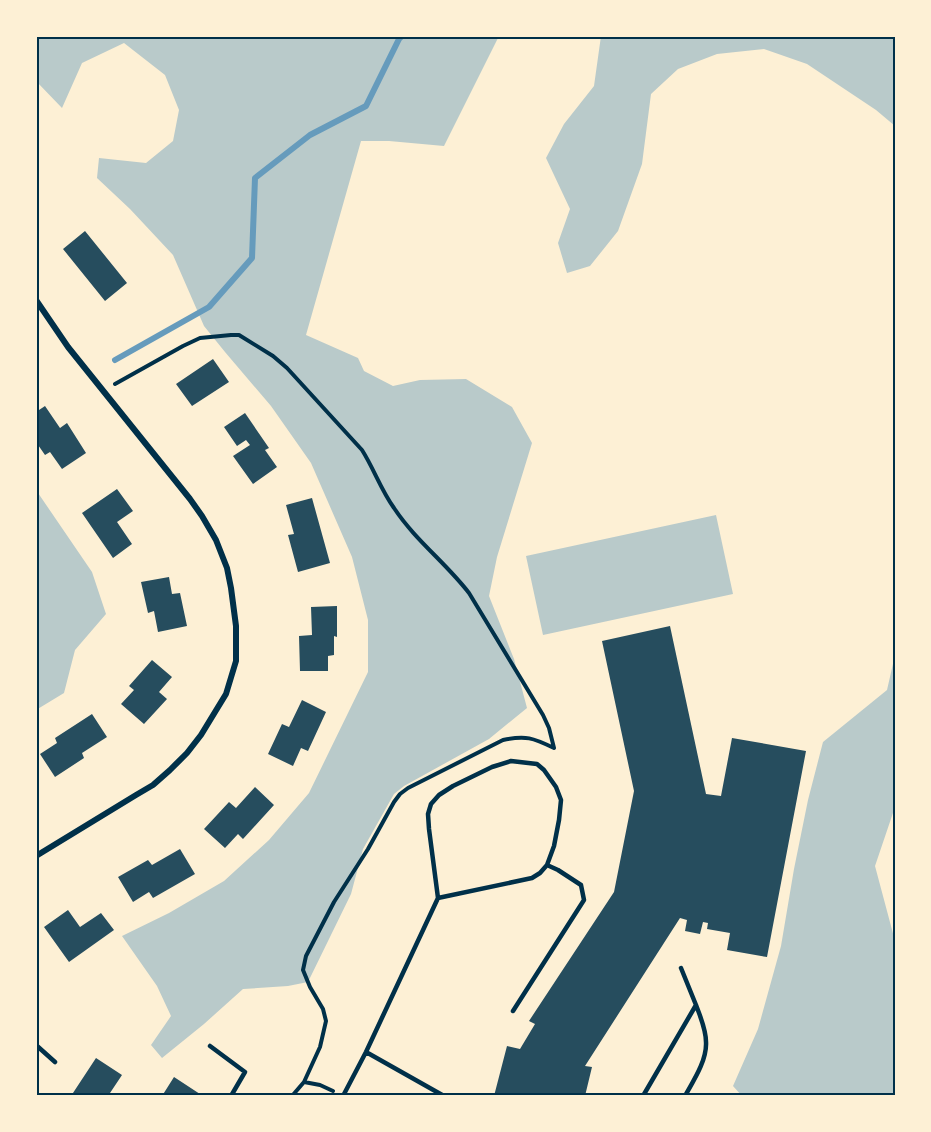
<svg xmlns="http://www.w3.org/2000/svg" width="931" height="1132" font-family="'Titillium Web',sans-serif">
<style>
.green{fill:#b9caca}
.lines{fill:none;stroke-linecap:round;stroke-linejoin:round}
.stream{stroke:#669bbc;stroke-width:6}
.building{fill:#264d5e}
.path{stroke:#003049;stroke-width:4}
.service{stroke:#003049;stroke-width:4.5}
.minor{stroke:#003049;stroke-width:6}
.neatline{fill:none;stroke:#003049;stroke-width:2}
</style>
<rect width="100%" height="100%" fill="#fdf0d5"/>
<!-- green -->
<path class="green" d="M36 36H499L444 146 389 141H361L306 335 358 358 364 371 393 386 420 380 466 379 512 407 532 443 497 557 489 596 514 659 527 708 489 739 404 786 394 794 363 849 351 894 308 982 288 986 243 989 204 1024 162 1058 151 1045 171 1016 157 986 122 936 169 913 224 881 269 840 309 793 368 672V620L352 557 311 463 271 406 225 352 204 326 173 255 130 209 97 178 99 158 146 163 173 141 179 110 165 75 124 43 82 63 62 108 36 81Z
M601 36H895V126L876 110 807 64 764 49 717 54 678 69 651 94 642 164 618 231 590 266 567 273 558 243 570 209 546 158 564 124 594 86Z
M36 490 92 572 106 614 75 650 64 693 36 710Z
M716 515 733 594 543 635 526 556Z
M895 655V807L875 866 895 941V1096H742L733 1086 758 1029 781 946 794 869 808 800 823 742 887 690Z"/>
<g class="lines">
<!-- stream -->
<path class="stream" d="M115 360 209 307 252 258 255 178 310 135 366 106 399 39 402 36"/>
</g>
<!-- building -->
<path class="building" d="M85 231 127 283 105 301 63 249Z
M213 359 229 382 192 406 176 384Z
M45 406 60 428 67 423 86 453 62 469 50 452 45 455 36 442V412Z
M245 413 269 448 265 450 277 467 253 484 233 456 250 445 246 440 237 446 224 427Z
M117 489 133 511 117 522 132 544 113 558 82 513Z
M312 498 330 563 298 572 288 535 294 534 286 505Z
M169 577 172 594 180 593 187 626 158 632 154 611 148 613 141 582Z
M337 606V637L334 636V655L328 656V671H300L299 636 312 635 311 607Z
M670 626 706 794 721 796 732 738 806 751 767 957 727 950 730 933 707 929 708 923 703 922 700 934 685 931 687 920 680 918 585 1066 592 1067 585 1096H494L507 1046 520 1049 535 1024 529 1021 614 892 634 791 602 641Z
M152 660 172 677 159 692 167 699 144 724 121 704 134 690 129 686Z
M302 700 326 712 308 751 301 748 293 766 268 754 282 724 289 727Z
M92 714 107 737 82 753 84 758 55 777 40 754 57 743 55 738Z
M255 787 274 805 243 839 238 834 225 848 204 829 229 802 236 808Z
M180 849 195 874 153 898 149 892 133 902 118 877 148 860 152 865Z
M68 910 80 927 101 913 114 930 69 962 44 927Z
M96 1058 122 1075 108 1096H71Z
M174 1077 203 1096H162Z"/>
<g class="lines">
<!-- path -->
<path class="path" d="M115 384 183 346 200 338 231 335H239L273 356 287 368 362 450C374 469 381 490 394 508 415 540 446 563 469 593L543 715 549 728 554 748C533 738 526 735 503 740L408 788 400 794 394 802 368 849 334 902 306 956 303 970 310 987 323 1009 326 1021 320 1047 304 1082
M292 1096 304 1082 320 1085 333 1091"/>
<!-- service -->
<path class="service" d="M513 1011 584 900 581 885 558 870 547 865
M36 1045 55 1062
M210 1046 245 1072 231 1096
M366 1052 444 1096
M343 1096 366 1052 438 898 429 829 428 814 431 804 439 795 453 786 492 767 511 761 537 764 544 770 556 787 561 800 559 820 554 846 547 865 540 873 532 878 438 898
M643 1096 696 1005 681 968
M685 1096C694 1080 707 1060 706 1042 706 1029 700 1016 696 1005"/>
<!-- minor -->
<path class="minor" d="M36 300 68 347 190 499 202 516 216 540 227 568 231 588 236 626V661L226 694 201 735 187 753 170 770 153 785 136 795 36 856"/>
</g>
<!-- border -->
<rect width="931" height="1132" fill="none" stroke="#fdf0d5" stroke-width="75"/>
<rect x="38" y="38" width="856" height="1056" class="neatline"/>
</svg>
